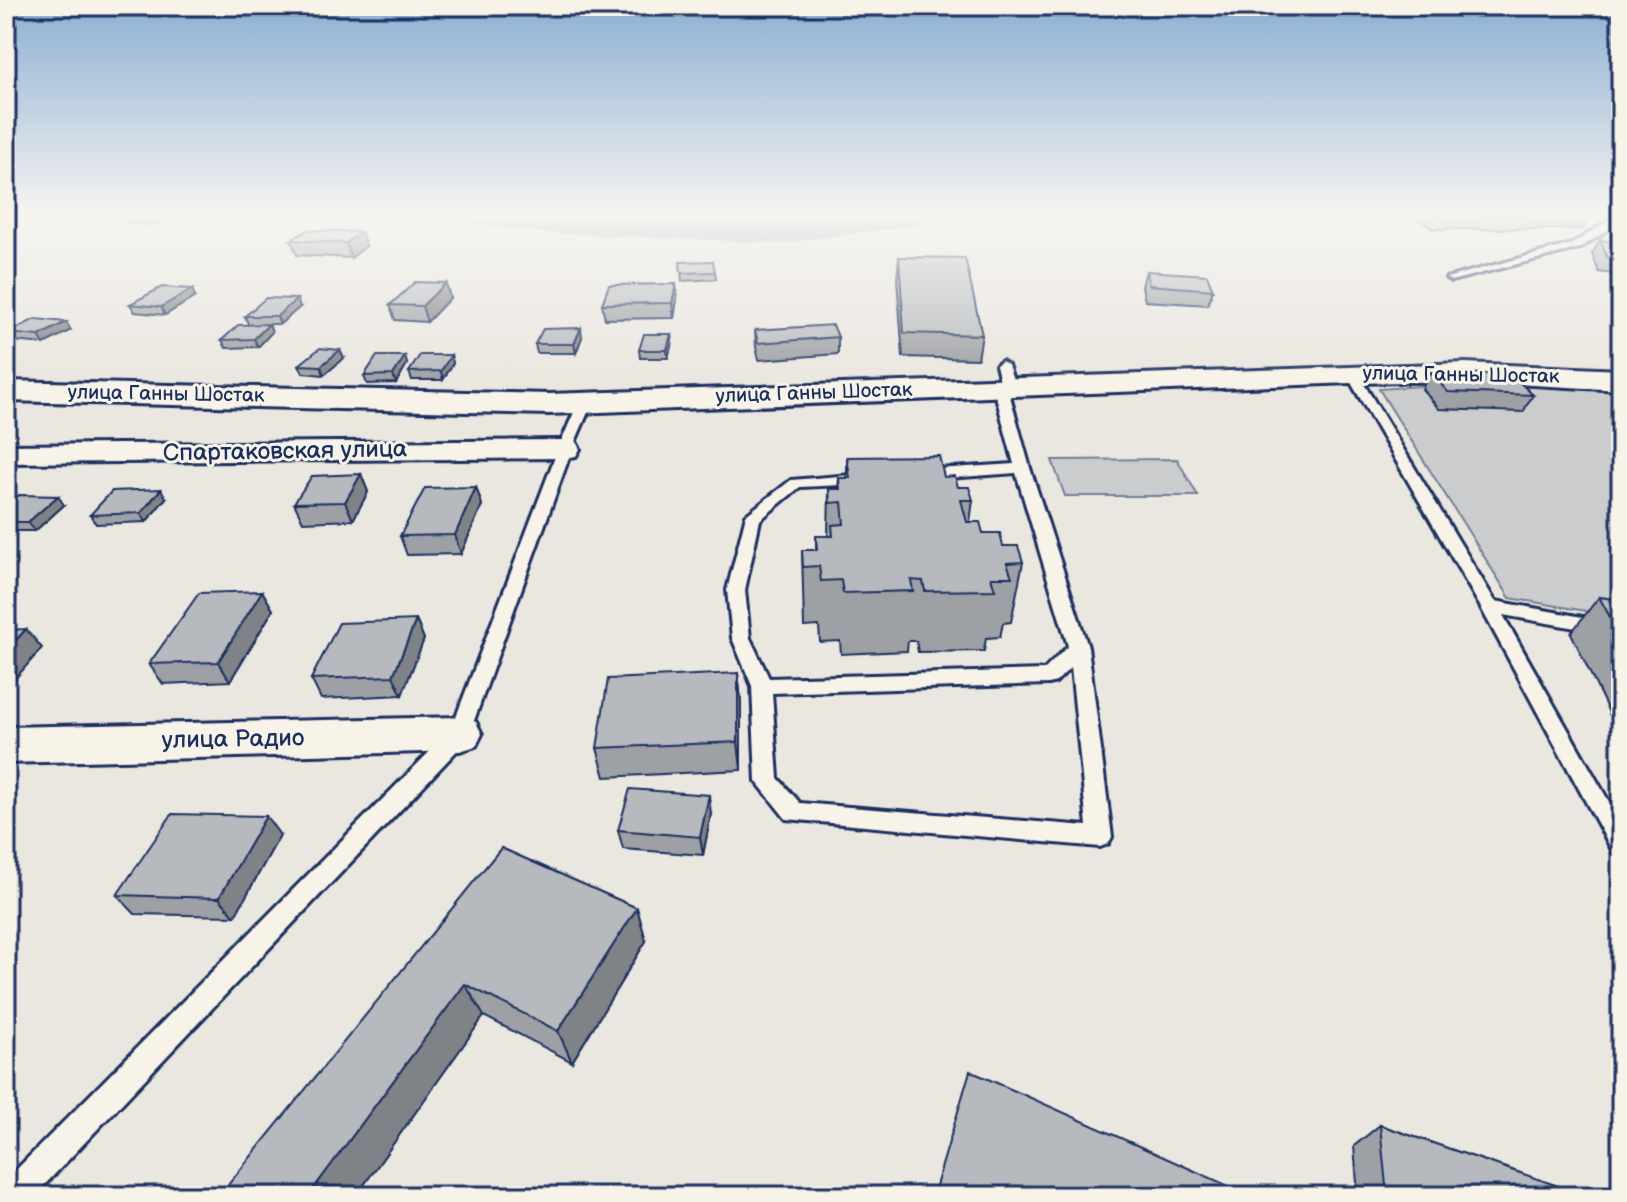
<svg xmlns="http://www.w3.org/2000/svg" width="1627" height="1202" font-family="'Balsamiq Sans',sans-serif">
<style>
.green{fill:#cbcccd;stroke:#737e96;stroke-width:2}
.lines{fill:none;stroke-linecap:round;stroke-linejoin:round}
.river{fill:#a3a8b4;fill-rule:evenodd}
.service-casing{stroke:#1b2f5e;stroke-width:6}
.minor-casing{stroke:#1b2f5e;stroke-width:6}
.secondary-casing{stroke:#1b2f5e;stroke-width:6}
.service{fill:#f7f3e8;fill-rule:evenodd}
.minor{fill:#f7f3e8;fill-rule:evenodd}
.secondary{fill:#f7f3e8;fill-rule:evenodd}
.wall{fill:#9da0a4;stroke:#1b2f5e;stroke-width:2}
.shaded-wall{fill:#7f8286;stroke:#1b2f5e;stroke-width:2}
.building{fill:#b6babf;stroke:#1b2f5e;stroke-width:2}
.labels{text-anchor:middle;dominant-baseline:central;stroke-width:6;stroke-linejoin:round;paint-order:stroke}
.far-street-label{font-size:20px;fill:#1b2f5e;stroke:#f7f3e8}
.street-label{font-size:24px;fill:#1b2f5e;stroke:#f7f3e8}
</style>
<rect width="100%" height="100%" fill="#eae7e0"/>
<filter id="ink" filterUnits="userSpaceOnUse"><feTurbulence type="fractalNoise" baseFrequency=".0125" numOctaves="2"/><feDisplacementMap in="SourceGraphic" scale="16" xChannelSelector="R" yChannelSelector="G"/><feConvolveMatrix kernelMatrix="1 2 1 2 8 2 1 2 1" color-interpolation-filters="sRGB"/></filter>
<g filter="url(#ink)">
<!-- green -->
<path class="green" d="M1473 382 1592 386 1621 391V617L1510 598 1379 389Z
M1177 459 1198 496H1065L1052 460Z"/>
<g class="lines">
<!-- river -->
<path class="river" d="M459 215H644L780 221 827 215H929L924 222 912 226 780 243 532 232 464 222Z"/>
<defs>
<path id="service" d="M1617 215H1621V221L1580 248 1451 281 1446 278 1572 244Z
M1002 361 1008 365 1015 385 1008 389 1030 468 1088 647 1112 837 1108 844 1100 847 786 819 756 781 752 686 732 638 727 590 746 515 791 480 864 474 872 479 864 484 800 487 760 520 745 590 750 638 769 678 1044 670 1068 646 1016 473 921 480 913 475 921 470 1014 464 993 385 1000 381 996 365ZM1071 667 1087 826 800 803 778 778 772 693 1049 684 1056 682Z
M1352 370 1358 374 1495 601 1621 624V636L1503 615 1621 823V855L1613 852 1480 606 1346 374Z
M585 399 592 403 572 449 467 740 34 1196H6V1180L451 730 558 449 578 403Z"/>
<path id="minor" d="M565 440 576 442 580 449 576 456 565 458 6 463V445Z
M460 717 476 722 482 734 476 746 460 751 6 763V727Z"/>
<path id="secondary" d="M1465 363 1621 370V390L1465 381 1352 383 549 414 6 401V381L549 394Z"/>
</defs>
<!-- service casing -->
<use href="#service" class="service-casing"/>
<!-- minor casing -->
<use href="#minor" class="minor-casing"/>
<!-- secondary casing -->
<use href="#secondary" class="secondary-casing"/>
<!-- service -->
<use href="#service" class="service"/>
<!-- minor -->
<use href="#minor" class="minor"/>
<!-- secondary -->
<use href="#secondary" class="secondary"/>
</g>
<!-- wall -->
<path class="wall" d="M124 215H177L152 225 127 222Z
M1412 215H1591L1583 229H1433Z
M308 230 366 246 351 258 297 255 291 240Z
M1600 240 1621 243V275L1599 272 1592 254Z
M899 257 982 335 978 359 903 357 897 279Z
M680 262 715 272 716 279 682 281Z
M1146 271 1213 290 1208 305 1145 301 1142 286Z
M446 283 450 298 427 322 395 320 390 305Z
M676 284 677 299 674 318 605 319 602 304Z
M192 289 195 297 165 315 135 312 130 304Z
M300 307 280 324H269L272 332 258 347 226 348 222 340 248 324 245 316Z
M71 330 44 344 13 341 8 333Z
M755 330 838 337V354L759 360 756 347Z
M671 334 672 342 668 358H640L639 350Z
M582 337 576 353H537L535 344Z
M451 355 453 363 443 380H412L409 372Z
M405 356 407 364 396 383 367 384 364 376Z
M344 358 324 375 303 373 299 365Z
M1430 372 1533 395 1523 412 1439 409 1422 389Z
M847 457 944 477 973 500 970 522 983 533 1003 546 1023 562 1011 622 1003 623 1000 637 986 638 984 651 918 652 916 641H908L907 651 841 654 840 641 820 642 819 626 804 627 802 550H816V536H828L829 489H838L839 478H847Z
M361 474 368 492 353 520 303 522 294 503Z
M476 487 482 505 461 554 407 555 400 536Z
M166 498 146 522 96 524 90 515Z
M64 505 35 531H6V506Z
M262 591 273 610 230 681 163 684 149 664Z
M1599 597 1621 600V738L1571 633Z
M416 620 424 639 402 695 321 699 311 679Z
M738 673 741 701V770L605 777 597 748Z
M711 814 703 855 623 849 618 830Z
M280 835 235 916 135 914 117 895Z
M501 848 637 908 646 941 572 1062 484 1016 356 1196Z
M1380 1125 1587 1196H1358L1354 1146Z"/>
<!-- shaded-wall -->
<path class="shaded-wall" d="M156 215H177L152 225 149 218Z
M361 232 366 246 351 258 346 243Z
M446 283 450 298 427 322 422 306Z
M676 284 677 299 674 318 672 303Z
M192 289 195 297 165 315 161 307Z
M297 299 300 307 280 324 277 316Z
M66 322 71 330 44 344 39 336Z
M269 324 272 332 258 347 254 339Z
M581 328 582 337 576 353 574 344Z
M671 334 672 342 668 358 667 350Z
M340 350 344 358 324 375 321 366Z
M451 355 453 363 443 380 441 371Z
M405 356 407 364 396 383 393 375Z
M361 474 368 492 353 520 345 502Z
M476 487 482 505 461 554 455 535Z
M161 489 166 498 146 522 141 513Z
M58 496 64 505 35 531 28 522Z
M262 591 273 610 230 681 218 662Z
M416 620 424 639 402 695 393 676Z
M26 629 42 648 6 689V651Z
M738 673 741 701V770L738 742Z
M709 795 711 814 703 855 700 837Z
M266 816 280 835 235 916 219 898Z
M637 908 646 941 572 1062 558 1031Z
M465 984 484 1016 356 1196H308Z"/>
<!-- building -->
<path class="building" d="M125 215H156L149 218Z
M308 230 361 232 346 243 291 240Z
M1600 240 1621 243V259L1607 257Z
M899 257 965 258 982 335 904 333Z
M713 261 715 272 681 273 680 262Z
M1146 271 1207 275 1213 290 1149 285Z
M415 282 446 283 422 306 390 305Z
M676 284 672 303 602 304 609 285Z
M162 287 192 289 161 307 130 304Z
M266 298 297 299 277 316H245Z
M35 319 66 322 39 336 8 333Z
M269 324 254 339 222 340 238 325Z
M833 325 838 337 758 343 755 330Z
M581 328 574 344H535L543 329Z
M644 334H671L667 350H639Z
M320 348 340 350 321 366 299 365Z
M420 355H451L441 371 409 372Z
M377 356H405L393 375 364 376Z
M1430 372 1512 375 1533 395 1448 392Z
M939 456 944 477 955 476 958 487H969L973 500H961L967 522H980L983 533H1000L1003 546H1018L1023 562 1007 563 1012 577H991L995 590 925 591 923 581 911 580 913 591 843 593 841 580 821 581 819 566 803 567 802 550H817L816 536H833L832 525 844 524 842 502 830 503 829 489H840L839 478H850L847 457Z
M361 474 345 502 294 503 312 476Z
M476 487 455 535 400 536 425 488Z
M161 489 141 513 90 515 112 491Z
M19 495 58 496 28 522H6V506Z
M262 591 218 662 149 664 199 593Z
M1599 597 1621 600V637Z
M416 620 393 676 311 679 339 623Z
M26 629 6 651V630Z
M738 673V742L597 748 608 679Z
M630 789 709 795 700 837 618 830Z
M172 814 266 816 219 898 117 895Z
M501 848 637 908 558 1031 465 984 308 1196H219Z
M970 1071 1251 1196H933Z
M1380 1125 1587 1196H1387Z"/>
</g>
<!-- sky -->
<linearGradient id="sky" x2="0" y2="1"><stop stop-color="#8cafd3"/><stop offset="0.56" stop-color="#f6f4f1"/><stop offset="1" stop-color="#f6f4f1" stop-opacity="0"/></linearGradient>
<rect width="1627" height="383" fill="url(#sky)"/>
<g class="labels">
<!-- far-street labels -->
<g class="far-street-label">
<text transform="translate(1461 375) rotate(1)">улица Ганны Шостак</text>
<text transform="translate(814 393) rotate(-2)">улица Ганны Шостак</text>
<text transform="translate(166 394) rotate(1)">улица Ганны Шостак</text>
</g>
<!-- street labels -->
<g class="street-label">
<text transform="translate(285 451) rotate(-1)">Спартаковская улица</text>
<text transform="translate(233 739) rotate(-1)">улица Радио</text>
</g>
</g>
<!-- margin -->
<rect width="1627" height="1202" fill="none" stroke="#f7f3e8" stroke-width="32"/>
<rect x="16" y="16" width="1595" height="1170" fill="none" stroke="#1b2f5e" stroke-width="3" filter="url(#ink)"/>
</svg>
